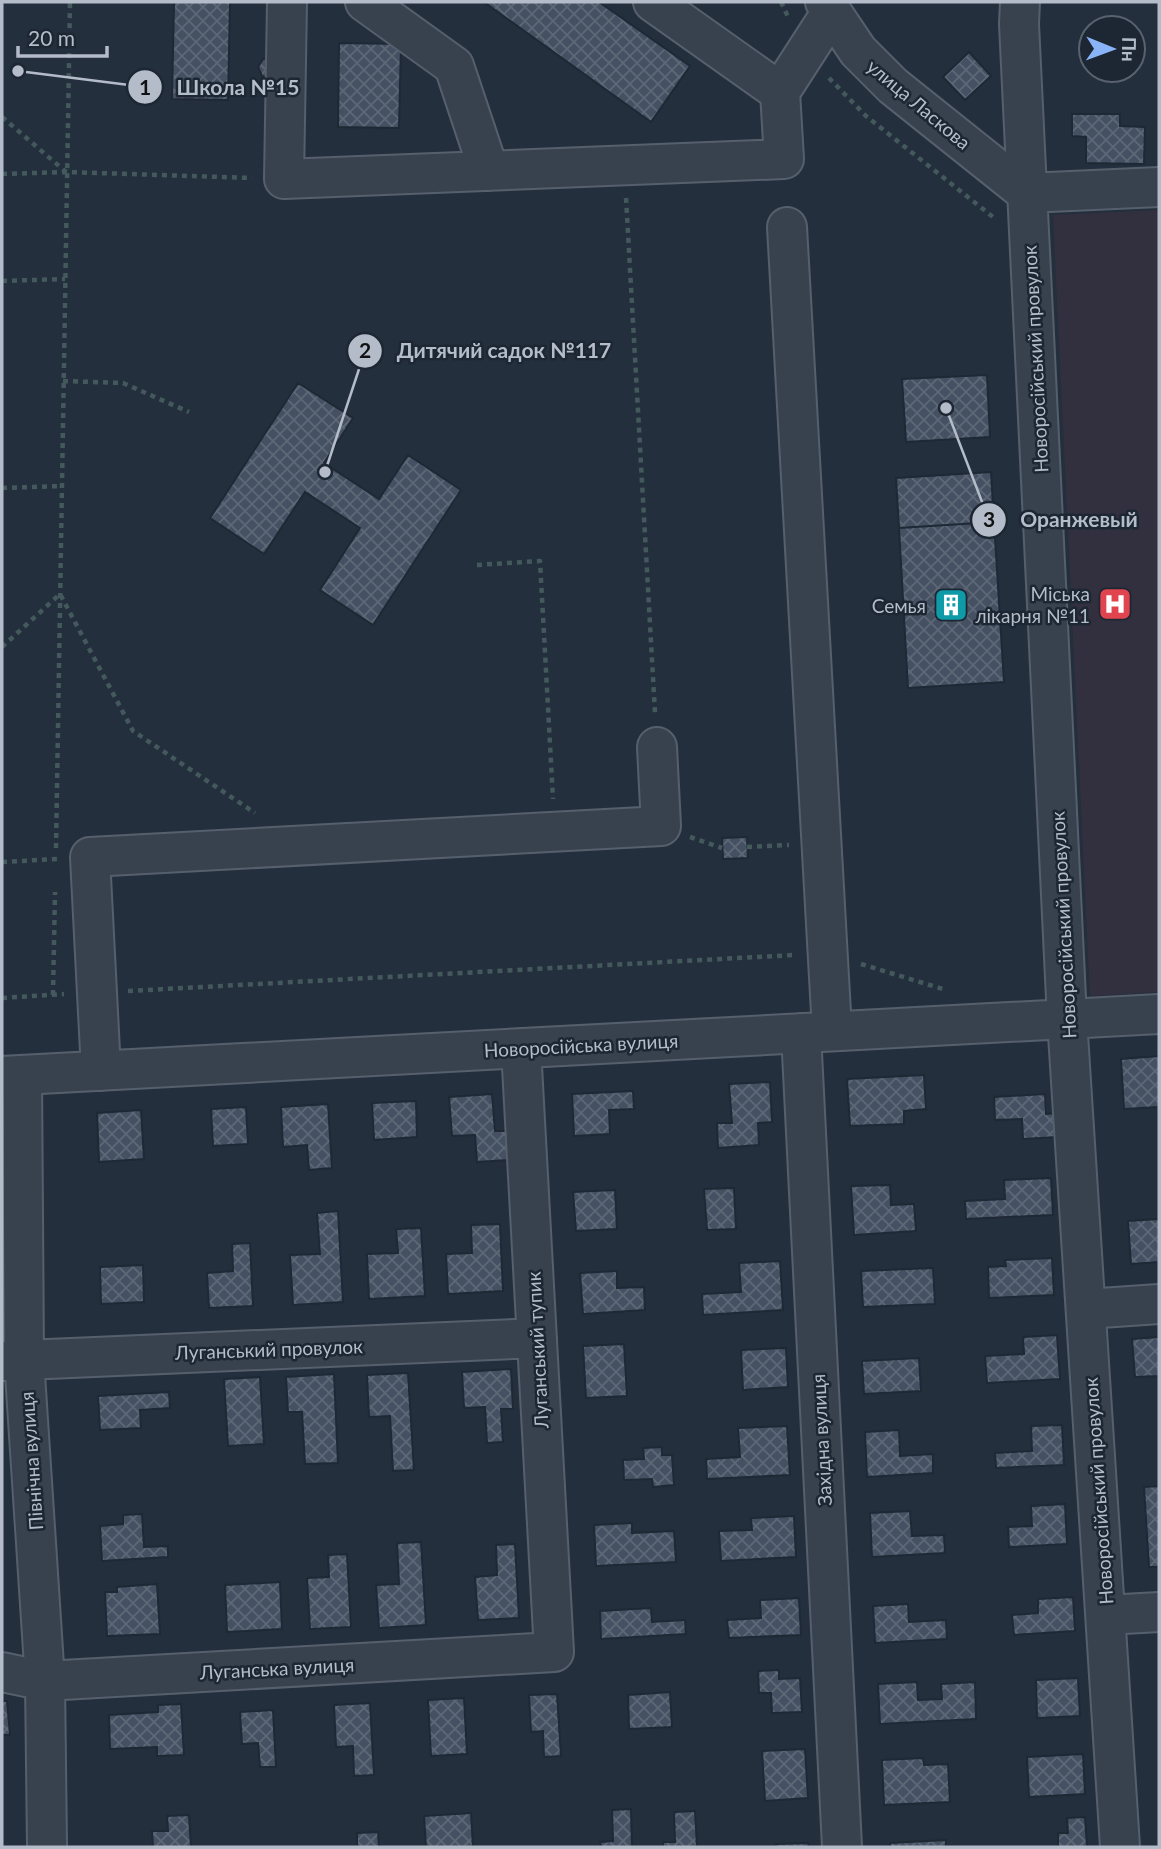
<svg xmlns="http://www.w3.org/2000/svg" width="1161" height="1849" font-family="Lato,sans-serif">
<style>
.medical{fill:#32303f}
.building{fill:url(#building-cross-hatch);stroke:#1f2835;stroke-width:2}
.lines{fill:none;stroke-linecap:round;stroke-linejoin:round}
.minor-casing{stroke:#565f6c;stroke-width:42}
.path{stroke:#44595c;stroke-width:4.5;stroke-dasharray:5 5;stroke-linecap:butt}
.minor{stroke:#38414e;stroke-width:38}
.labels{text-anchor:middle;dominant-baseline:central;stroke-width:5;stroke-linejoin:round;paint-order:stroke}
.street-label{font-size:19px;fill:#b4bcc9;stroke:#1d2633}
.poi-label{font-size:19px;fill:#b4bcc9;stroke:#1d2633;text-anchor:end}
.leader{fill:none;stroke:#b4bcc9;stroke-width:2.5}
.callout-dot{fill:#b4bcc9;stroke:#1d2633;stroke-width:2.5}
.mark-label{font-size:21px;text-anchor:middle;font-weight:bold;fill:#111}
.callout-label{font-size:21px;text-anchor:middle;font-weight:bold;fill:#b4bcc9;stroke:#1d2633;stroke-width:5;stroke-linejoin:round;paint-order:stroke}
</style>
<defs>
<pattern id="building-cross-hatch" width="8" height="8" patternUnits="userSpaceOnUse" patternTransform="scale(1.75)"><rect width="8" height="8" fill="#455162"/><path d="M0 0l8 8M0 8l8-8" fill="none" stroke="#5d6877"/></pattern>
</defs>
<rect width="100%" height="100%" fill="#242f3e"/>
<!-- medical -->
<path class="medical" d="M1159 210V992L1090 996 1053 215Z"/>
<!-- building -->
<path class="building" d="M174 2H230L228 100 172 99Z
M484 2H599L690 66 651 122Z
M339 43 401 44 399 128 338 127Z
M969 52 991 76 965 100 943 77Z
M268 58 267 77 262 76 258 67 263 59Z
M1072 114H1120V126L1145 127 1144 164 1086 163V137L1072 136Z
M987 375 990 437 906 442 902 379Z
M298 383 353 418 324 463 379 499 408 455 461 490 373 625 320 590 360 528 305 492 264 554 210 518Z
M991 472 994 522 899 528 896 478Z
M994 522 1004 682 908 688 899 528Z
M747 837 748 858 723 859 722 838Z
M1159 1056V1107L1124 1109 1121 1059Z
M924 1075 926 1109 904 1111V1124L850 1126 847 1079Z
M770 1082 772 1122 758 1123 759 1145 718 1148 717 1123H732L729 1084Z
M633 1091 634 1109 609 1110 610 1134 574 1136 572 1094Z
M492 1094 495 1131H507L508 1160 477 1162 475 1135 452 1136 449 1097Z
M1045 1094 1046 1114 1057 1113 1058 1137 1023 1139 1022 1119 995 1120 994 1097Z
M416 1101 417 1137 374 1140 372 1103Z
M328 1104 332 1168 309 1170 307 1145 283 1147 281 1107Z
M246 1107 248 1144 213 1146 211 1109Z
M141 1110 144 1159 99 1162 97 1113Z
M1051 1178 1053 1215 966 1219 965 1201 1005 1199 1004 1180Z
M890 1185 891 1205 914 1204 916 1231 854 1235 851 1186Z
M734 1188 736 1229 707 1230 704 1189Z
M615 1190 617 1229 576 1231 573 1192Z
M338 1211 343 1302 293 1305 290 1255 320 1254 317 1213Z
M1159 1219V1262L1131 1264 1128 1221Z
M500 1224 503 1291 448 1294 446 1254 472 1253 471 1225Z
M421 1228 425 1296 369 1299 367 1254 398 1253 396 1229Z
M250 1243 253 1306 209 1308 207 1273 233 1271 232 1244Z
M1052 1258 1054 1295 989 1298 988 1267 1006 1266 1005 1260Z
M780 1261 783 1310 703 1315 702 1294 741 1292 739 1263Z
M143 1265 144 1302 101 1304 100 1267Z
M933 1268 935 1304 863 1307 861 1271Z
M617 1271V1288L644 1287 645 1310 583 1314 580 1273Z
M1057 1335 1060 1379 987 1383 985 1356 1024 1354 1023 1337Z
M1159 1337V1376L1135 1377 1132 1339Z
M624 1344 627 1396 586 1398 583 1346Z
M786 1348 788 1387 743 1390 741 1350Z
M919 1358 921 1391 864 1394 862 1361Z
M511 1369 513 1409H501L503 1442 487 1443 485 1407 464 1408 462 1372Z
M408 1373 414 1470 393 1471 390 1416 369 1417 367 1375Z
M334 1374 338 1463 305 1464 302 1412H288L286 1377Z
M260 1377 264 1444 228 1446 224 1379Z
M169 1392 170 1408 140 1410 141 1428 100 1430 98 1396Z
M1062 1425 1064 1465 996 1468 995 1453 1032 1451 1031 1426Z
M787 1426 790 1475 707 1479 706 1459 740 1457 738 1428Z
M899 1430 900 1456 933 1454V1473L867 1477 865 1432Z
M662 1447V1455H672L674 1485 653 1487 652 1479 624 1480 623 1460 644 1459 643 1448Z
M1159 1486V1567H1149L1144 1487Z
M1065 1504 1067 1544 1009 1547 1008 1527 1032 1526 1031 1506Z
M910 1511 912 1536 944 1535 945 1553 872 1557 870 1513Z
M142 1514 144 1547 168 1546V1557L102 1561 100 1526 123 1524V1515Z
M794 1516 796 1557 721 1561 719 1531 752 1530 751 1518Z
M632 1523V1533L674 1531 676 1562 596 1566 594 1525Z
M421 1542 426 1625 379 1628 376 1585 399 1584 397 1543Z
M515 1544 519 1618 478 1620 475 1577 497 1575 496 1545Z
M347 1554 351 1627 310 1629 307 1578 329 1577 328 1555Z
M280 1582 282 1629 227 1632 225 1585Z
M157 1584 160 1634 107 1636 105 1592H117V1587Z
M1073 1597 1075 1631 1014 1635 1012 1615 1038 1613V1599Z
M799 1598 801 1635 729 1638 727 1620 761 1618 760 1600Z
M908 1604 909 1622 946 1620 947 1639 875 1643 873 1606Z
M651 1608 652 1622 685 1620 686 1634 601 1639 600 1611Z
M779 1670V1679L800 1678 802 1712 772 1713 771 1693H759L758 1671Z
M1078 1678 1080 1716 1037 1718 1036 1680Z
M917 1682 918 1700 942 1699 941 1684 975 1682 976 1719 880 1724 878 1684Z
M670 1692 672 1727 629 1729 628 1695Z
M557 1694 561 1756 544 1757 543 1731 531 1732 529 1695Z
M464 1698 467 1754 431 1756 428 1700Z
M2 1701H7L10 1735H2Z
M370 1703 374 1775 354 1776 353 1746 336 1747 334 1705Z
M181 1704 184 1755 157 1756V1747L110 1749 109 1715 158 1712V1705Z
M273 1710 276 1767H260L258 1743 242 1744 240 1712Z
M805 1749 808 1798 765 1801 762 1751Z
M1083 1754 1085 1794 1029 1797 1027 1757Z
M923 1758 924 1765 948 1764 950 1802 884 1805 882 1760Z
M631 1809 632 1847H601L600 1842 613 1841 612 1810Z
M695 1811 697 1847H663V1842H675L674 1812Z
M471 1813 473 1847H426L424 1816Z
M189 1815 191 1847H153L152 1831H168L167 1816Z
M1085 1817 1087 1847H1058V1833H1068L1067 1818Z
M378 1832 379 1847H357V1833Z
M946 1840V1847H890V1843Z
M808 1843 809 1847H776V1844Z"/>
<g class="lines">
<defs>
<path id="minor" d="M287 2 284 179 784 159 780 92 831 13
M365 2 454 66 489 171
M653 2 780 92
M825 2 858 51 893 86 1027 193
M1020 2 1019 24 1067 1019 1120 1847
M1027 193 1159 187
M787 227 832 1031
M801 1033 842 1847
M101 1071 90 857 661 826 657 747
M22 1075 24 1359 45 1681 47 1847
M2 1076 1159 1014
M1086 1309 1159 1304
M2 1361 537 1338
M1106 1615 1159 1612
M2 1672 45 1681 554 1652 521 1048"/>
</defs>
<!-- minor casing -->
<use href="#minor" class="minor-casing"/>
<!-- path -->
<path class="path" d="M781 2 789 19
M829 78 866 116 993 217
M2 117 66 172
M2 174 67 172 252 178
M626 198 655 713
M2 281 65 279
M63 381 123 383 189 412
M2 488 62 486
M477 565 540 561 553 799
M2 647 60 594 133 731 255 813
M690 837 722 848
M747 847 789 845
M56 848 70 2
M2 862 57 859
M861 964 946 990
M128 991 794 955
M53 995 55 892
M2 998 64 994"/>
<!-- minor -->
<use href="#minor" class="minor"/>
</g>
<!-- icons -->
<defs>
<symbol id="hospital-square" viewBox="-11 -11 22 22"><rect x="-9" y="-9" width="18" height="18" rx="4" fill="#e0444e" stroke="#1d2633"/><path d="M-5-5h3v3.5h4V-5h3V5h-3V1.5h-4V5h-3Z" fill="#fff"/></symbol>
<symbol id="building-square" viewBox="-11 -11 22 22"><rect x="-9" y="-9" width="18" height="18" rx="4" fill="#0f9aa8" stroke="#1d2633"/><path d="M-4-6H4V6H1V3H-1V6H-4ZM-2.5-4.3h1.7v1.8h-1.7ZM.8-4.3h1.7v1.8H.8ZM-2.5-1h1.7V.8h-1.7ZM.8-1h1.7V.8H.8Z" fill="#fff"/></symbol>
</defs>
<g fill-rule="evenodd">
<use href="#hospital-square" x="1096" y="585" width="38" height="38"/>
<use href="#building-square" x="932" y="586" width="38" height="38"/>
</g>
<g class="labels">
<!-- street labels -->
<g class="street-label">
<text transform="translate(919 104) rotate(40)">улица Ласкова</text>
<text transform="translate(1035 359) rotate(-93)">Новоросійський провулок</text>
<text transform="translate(1063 925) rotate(-93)">Новоросійський провулок</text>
<text transform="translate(581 1045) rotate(-3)">Новоросійська вулиця</text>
<text transform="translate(269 1349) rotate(-2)">Луганський провулок</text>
<text transform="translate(537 1350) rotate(-93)">Луганський тупик</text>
<text transform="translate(821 1440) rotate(-93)">Західна вулиця</text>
<text transform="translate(31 1461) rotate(-94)">Північна вулиця</text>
<text transform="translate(1098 1491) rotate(-94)">Новоросійський провулок</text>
<text transform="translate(277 1668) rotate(-3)">Луганська вулиця</text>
</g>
<!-- poi labels -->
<g class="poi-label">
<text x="1090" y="593">Міська<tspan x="1090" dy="22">лікарня №11</tspan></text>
<text x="926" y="605">Семья</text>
</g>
</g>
<!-- callouts -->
<path class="leader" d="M18 71L145 87M325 472L365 351M946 408L989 520"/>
<g class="callout-dot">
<circle cx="18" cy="71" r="7"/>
<circle cx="325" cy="472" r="7"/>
<circle cx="946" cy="408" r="7"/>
<circle cx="145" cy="87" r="18"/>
<circle cx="365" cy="351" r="18"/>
<circle cx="989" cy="520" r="18"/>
</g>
<g class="mark-label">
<text x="145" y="95">1</text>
<text x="365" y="358">2</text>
<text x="989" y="527">3</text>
</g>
<g class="callout-label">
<text x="238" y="95">Школа №15</text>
<text x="504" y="358">Дитячий садок №117</text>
<text x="1079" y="527">Оранжевый</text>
</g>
<!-- border -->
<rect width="1161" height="1849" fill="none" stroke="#b4bcc9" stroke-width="7"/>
<!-- north arrow -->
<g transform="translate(1112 49) rotate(91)"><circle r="33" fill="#1d2633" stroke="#59626f" stroke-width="2"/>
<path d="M0-5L12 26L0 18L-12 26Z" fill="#8ab4f8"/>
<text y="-10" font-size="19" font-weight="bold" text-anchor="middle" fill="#b4bcc9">Пн</text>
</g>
<!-- scale -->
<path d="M18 46v10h89v-10" fill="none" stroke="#b4bcc9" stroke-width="3.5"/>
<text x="28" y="46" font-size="21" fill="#b4bcc9" stroke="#1d2633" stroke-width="5" paint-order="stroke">20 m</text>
</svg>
